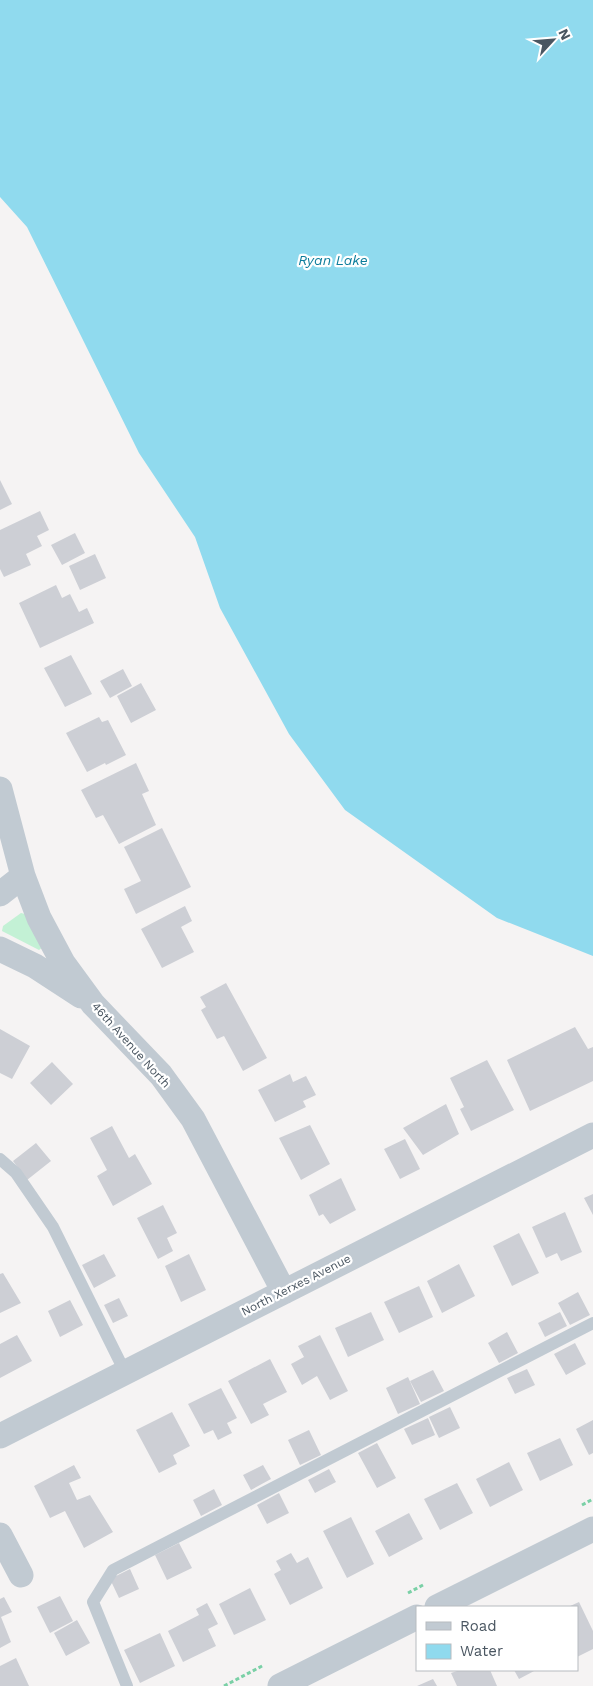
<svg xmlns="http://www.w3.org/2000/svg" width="593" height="1686" font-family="'Work Sans',sans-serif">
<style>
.green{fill:#c3f1d5}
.water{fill:#90daee}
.building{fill:#cdcfd5}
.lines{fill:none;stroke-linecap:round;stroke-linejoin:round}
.path{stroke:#7ad0a6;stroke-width:3;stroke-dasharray:4 2.5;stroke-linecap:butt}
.service{stroke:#c1cad2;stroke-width:12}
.minor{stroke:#c1cad2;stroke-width:25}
.labels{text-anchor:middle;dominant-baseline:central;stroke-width:4.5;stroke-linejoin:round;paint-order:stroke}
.street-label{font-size:12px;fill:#4a5661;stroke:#fff}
.water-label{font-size:14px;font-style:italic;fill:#0c7c9b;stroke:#fff}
</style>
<rect width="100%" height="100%" fill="#f5f3f3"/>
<!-- green -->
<path class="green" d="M21 913 25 914 43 947 39 950 2 931 3 926Z"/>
<!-- water -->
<path class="water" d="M0 0H593V956L497 918 345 810 289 734 220 608 195 537 139 453 27 227 0 197Z"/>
<!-- building -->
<path class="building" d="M0 480 12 504 0 510Z
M40 511 49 530 37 536 42 546 26 554 31 565 4 577 0 569V530Z
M75 533 85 553 62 565 51 545Z
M95 554 106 578 80 590 69 566Z
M56 585 62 598 70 594 79 612 87 608 94 623 40 648 19 603Z
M71 655 92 694 65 707 44 668Z
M123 669 132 686 110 698 100 681Z
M141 683 156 710 131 723 117 696Z
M99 717 102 722 108 720 126 755 106 765 105 763 87 772 66 733Z
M136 763 149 791 142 794 156 825 119 844 103 815 96 818 81 790Z
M162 828 191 887 136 914 124 889 141 881 124 847Z
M185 906 192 921 181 927 194 952 162 968 141 929Z
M226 983 267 1058 243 1071 224 1036 217 1039 201 1010 206 1007 200 997Z
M575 1027 588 1049 593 1047V1081L530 1111 507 1060Z
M0 1029 30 1046 12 1079 0 1073Z
M487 1060 514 1110 471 1131 460 1109 464 1107 450 1078Z
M52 1062 73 1084 51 1105 30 1083Z
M290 1074 293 1082 306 1076 316 1095 303 1101 306 1107 275 1122 258 1090Z
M446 1104 459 1134 423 1155 403 1128Z
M310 1125 330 1164 301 1180 279 1138Z
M112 1126 129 1158 135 1154 152 1184 113 1206 97 1176 107 1170 90 1138Z
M405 1139 420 1169 400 1179 384 1149Z
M36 1143 51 1161 27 1180 13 1161Z
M341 1178 356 1210 330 1224 323 1214 319 1216 309 1195Z
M593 1194V1215L584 1198Z
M163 1205 177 1233 167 1238 173 1251 158 1259 137 1218Z
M565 1212 582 1252 561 1261 557 1253 546 1258 532 1227Z
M519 1233 539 1273 512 1286 493 1246Z
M104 1254 116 1276 94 1288 82 1265Z
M189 1254 206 1290 181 1302 165 1266Z
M459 1264 475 1296 442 1313 427 1281Z
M3 1273 21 1303 0 1313V1274Z
M419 1286 433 1317 399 1333 384 1302Z
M578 1292 590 1315 570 1325 558 1303Z
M119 1298 128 1316 113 1323 104 1305Z
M70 1300 83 1325 60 1337 48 1311Z
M371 1312 384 1340 348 1357 335 1328Z
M560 1312 567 1326 545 1337 538 1323Z
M507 1332 518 1353 499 1363 488 1343Z
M17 1335 32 1361 0 1378V1344Z
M320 1335 348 1391 330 1400 317 1376 302 1385 291 1364 304 1357 298 1346Z
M575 1343 586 1364 566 1375 554 1354Z
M270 1359 287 1392 263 1404 269 1415 251 1424 228 1381Z
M527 1369 535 1385 515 1394 507 1378Z
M433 1370 444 1391 421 1402 410 1381Z
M408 1377 420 1404 398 1414 386 1388Z
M221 1388 237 1418 227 1423 232 1433 218 1440 213 1430 204 1434 188 1404Z
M450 1407 460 1428 439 1438 429 1417Z
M172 1412 190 1446 173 1455 177 1464 159 1473 136 1430Z
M428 1418 435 1435 412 1445 404 1429Z
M593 1420V1453L589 1455 576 1429Z
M309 1430 321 1455 300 1465 288 1440Z
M560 1438 573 1465 540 1481 527 1453Z
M377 1443 396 1478 377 1488 358 1453Z
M509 1462 523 1490 490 1507 476 1479Z
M74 1465 81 1478 69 1483 77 1500 90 1495 113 1532 84 1548 65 1511 50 1518 34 1486Z
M263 1465 271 1479 251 1490 243 1475Z
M329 1469 336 1482 315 1493 308 1480Z
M457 1483 473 1513 440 1530 424 1499Z
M214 1489 222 1505 201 1516 193 1500Z
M279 1493 289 1513 267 1524 257 1505Z
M409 1513 423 1539 389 1557 375 1531Z
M351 1517 374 1564 347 1578 323 1531Z
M179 1543 192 1568 167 1580 155 1555Z
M291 1553 297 1563 308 1557 323 1588 290 1605 274 1574 281 1570 276 1561Z
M130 1569 139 1589 119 1598 110 1579Z
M250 1588 266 1620 234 1635 219 1604Z
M60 1596 73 1621 50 1633 37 1607Z
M4 1597 12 1612 1 1617 11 1642 0 1648V1599Z
M579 1602 593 1631V1649L577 1657V1607H568Z
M207 1603 218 1624 208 1629 216 1646 183 1662 168 1631 199 1615 196 1609Z
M77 1620 90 1643 66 1656 54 1633Z
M160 1633 175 1666 140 1683 124 1650Z
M16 1658 29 1686H0V1666Z
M460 1670H490L497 1686H457L451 1673Z
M514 1670H536L519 1679Z
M433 1679 437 1686H417Z"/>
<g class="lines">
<!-- path -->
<path class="path" d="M582 1505 593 1499
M408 1593 423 1585
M224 1686 264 1665"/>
<!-- service -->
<path class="service" d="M0 1159 16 1173 53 1227 125 1372
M127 1686 93 1602 113 1570 593 1323"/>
<!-- minor -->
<path class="minor" d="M0 789 23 876 39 918 63 963 93 1004 161 1075 193 1119 284 1292
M0 894 23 876
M0 949 35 966 81 996
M0 1436 593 1135
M0 1535 21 1575
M437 1607 593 1529
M280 1686 417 1617"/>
</g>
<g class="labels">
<!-- street labels -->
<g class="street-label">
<text transform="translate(131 1045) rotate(48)">46th Avenue North</text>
<text transform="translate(296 1285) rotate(-27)">North Xerxes Avenue</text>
</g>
<!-- water labels -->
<g class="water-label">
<text x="333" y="260">Ryan Lake</text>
</g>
</g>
<!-- legend -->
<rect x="416" y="1606" width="162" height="65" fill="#ffffff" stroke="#b7bbc0"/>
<rect x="426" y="1622" width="25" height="8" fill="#c1cad2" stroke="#b7bbc0"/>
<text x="460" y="1631" font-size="15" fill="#4a5661">Road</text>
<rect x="426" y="1644" width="25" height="15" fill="#90daee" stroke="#b7bbc0"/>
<text x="460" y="1656" font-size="15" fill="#4a5661">Water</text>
<!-- north arrow -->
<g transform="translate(553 40) rotate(64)" stroke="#ffffff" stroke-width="4" paint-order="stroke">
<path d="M0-4L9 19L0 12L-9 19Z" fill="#4a5661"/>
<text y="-8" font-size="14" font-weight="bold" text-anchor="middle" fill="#4a5661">N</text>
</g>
</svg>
